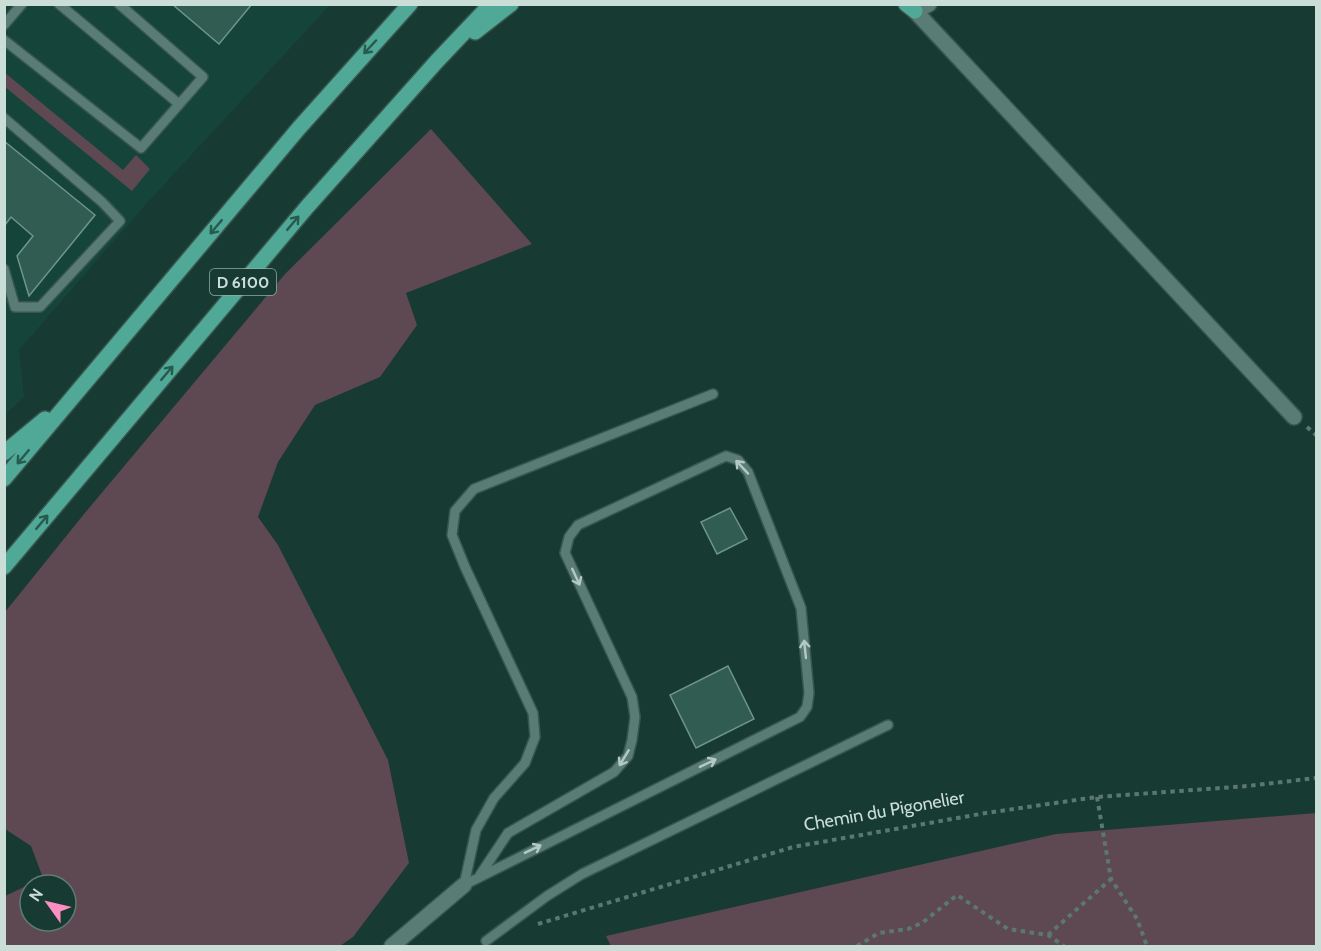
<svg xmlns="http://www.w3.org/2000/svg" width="1321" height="951" font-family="Cabin,sans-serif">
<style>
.built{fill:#15443a}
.green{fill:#5e4851;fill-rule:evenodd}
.building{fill:#305c52;stroke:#70958b;stroke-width:1.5}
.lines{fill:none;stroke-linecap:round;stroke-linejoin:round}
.lane-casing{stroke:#39554f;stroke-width:12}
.street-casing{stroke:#39554f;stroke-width:18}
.primary-casing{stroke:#39554f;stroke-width:18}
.path{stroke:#5b7870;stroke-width:4;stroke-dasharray:4.5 4.5;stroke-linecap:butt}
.lane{stroke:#597d74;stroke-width:9}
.street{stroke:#597d74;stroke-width:15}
.primary{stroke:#50a997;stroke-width:15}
.oneway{stroke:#285b50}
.oneway2{stroke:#b3cac3}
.labels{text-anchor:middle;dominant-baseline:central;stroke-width:4.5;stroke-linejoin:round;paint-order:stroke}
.shield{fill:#173a32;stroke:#94aca6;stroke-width:1.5}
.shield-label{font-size:16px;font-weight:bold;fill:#caddd7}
.street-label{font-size:18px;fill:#caddd7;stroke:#173a32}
</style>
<rect width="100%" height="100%" fill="#173a32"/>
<!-- built -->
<path class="built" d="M5 5H330L148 202 19 350 24 397 5 415Z"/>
<!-- green -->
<path class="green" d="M4 72 123 170 136 155 150 169 132 191 5 87Z
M431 129 532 244 406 293 417 325 380 377 315 405 278 462 258 517 278 545 388 760 409 863 353 937 340 946H5V896L43 878 31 846 5 829V612L84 514 285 274ZM30 885H66V921H30Z
M1316 813V946H611L606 936 1056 834Z"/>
<!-- building -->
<path class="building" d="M172 4H252L219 44Z
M4 141 95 215 29 296 17 256 33 236 11 217 5 225Z
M730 508 747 539 717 554 701 522Z
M728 666 754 719 696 748 670 695Z"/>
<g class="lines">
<defs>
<path id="lane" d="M59 4 179 104
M4 25 22 4
M4 40 141 148 203 77 119 4
M4 118 102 202 120 221 40 307H15L4 269
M464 885 800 717 807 707 809 693 801 608 748 472 738 460 726 456 578 525 569 537 565 553 632 697 635 717 632 740 628 756 614 772 508 833 480 875
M464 885 476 830 494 798 525 763 535 737 533 713 465 567 452 535 455 511 474 489 713 394
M486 941 547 896 582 874 888 725"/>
<path id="street" d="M929 4 915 11 1294 417
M392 946 464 885"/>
<path id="primary" d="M906 4 915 11
M475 32 511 4
M4 453 45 419
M4 479 299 128 410 4
M4 567 307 207 437 61 491 4"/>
</defs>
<!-- lane casing -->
<use href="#lane" class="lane-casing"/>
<!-- street casing -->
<use href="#street" class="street-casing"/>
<!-- primary casing -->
<use href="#primary" class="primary-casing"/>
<!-- path -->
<path class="path" d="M1307 427 1316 435
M1097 797 1111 879 1137 919 1147 946
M538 924 793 847 986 813 1097 797 1248 786 1316 778
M1048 935 1111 879
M857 946 879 933 908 929 922 923 957 895 1008 929 1048 935 1064 946"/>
<!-- lane -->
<use href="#lane" class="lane"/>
<!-- street -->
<use href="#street" class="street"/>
<!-- primary -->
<use href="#primary" class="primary"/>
</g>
<!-- one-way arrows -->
<defs><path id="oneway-shaft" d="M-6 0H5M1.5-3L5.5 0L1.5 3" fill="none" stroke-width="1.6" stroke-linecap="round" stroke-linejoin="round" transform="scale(1.5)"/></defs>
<g class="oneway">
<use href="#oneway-shaft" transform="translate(370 47) rotate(133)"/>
<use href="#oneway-shaft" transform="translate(293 223) rotate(-50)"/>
<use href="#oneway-shaft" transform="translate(216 227) rotate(130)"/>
<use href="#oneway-shaft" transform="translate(167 373) rotate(-50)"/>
<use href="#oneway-shaft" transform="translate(23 457) rotate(130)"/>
<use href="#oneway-shaft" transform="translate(42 522) rotate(-50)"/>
</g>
<g class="oneway2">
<use href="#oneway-shaft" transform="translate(742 467) rotate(-133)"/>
<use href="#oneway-shaft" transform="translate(576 577) rotate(65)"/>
<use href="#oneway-shaft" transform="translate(805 649) rotate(-96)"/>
<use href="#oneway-shaft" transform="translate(624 758) rotate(121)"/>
<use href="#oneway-shaft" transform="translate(708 763) rotate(-26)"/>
<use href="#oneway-shaft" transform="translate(533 849) rotate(-26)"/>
</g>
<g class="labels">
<!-- shield labels -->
<rect class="shield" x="210" y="269" width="66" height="26" rx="4.5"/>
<g class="shield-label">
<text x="243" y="282">D 6100</text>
</g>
<!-- street labels -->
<g class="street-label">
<text transform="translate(884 811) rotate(-10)">Chemin du Pigonelier</text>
</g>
</g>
<!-- border -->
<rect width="1321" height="951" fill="none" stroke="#caddd7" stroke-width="12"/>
<!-- north arrow -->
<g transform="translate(48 903) rotate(304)"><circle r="28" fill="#173a32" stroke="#5f7b74" stroke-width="1.5"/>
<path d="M0-4.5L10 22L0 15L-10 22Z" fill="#fc8fc2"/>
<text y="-9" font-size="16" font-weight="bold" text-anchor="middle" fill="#caddd7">N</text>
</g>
</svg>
